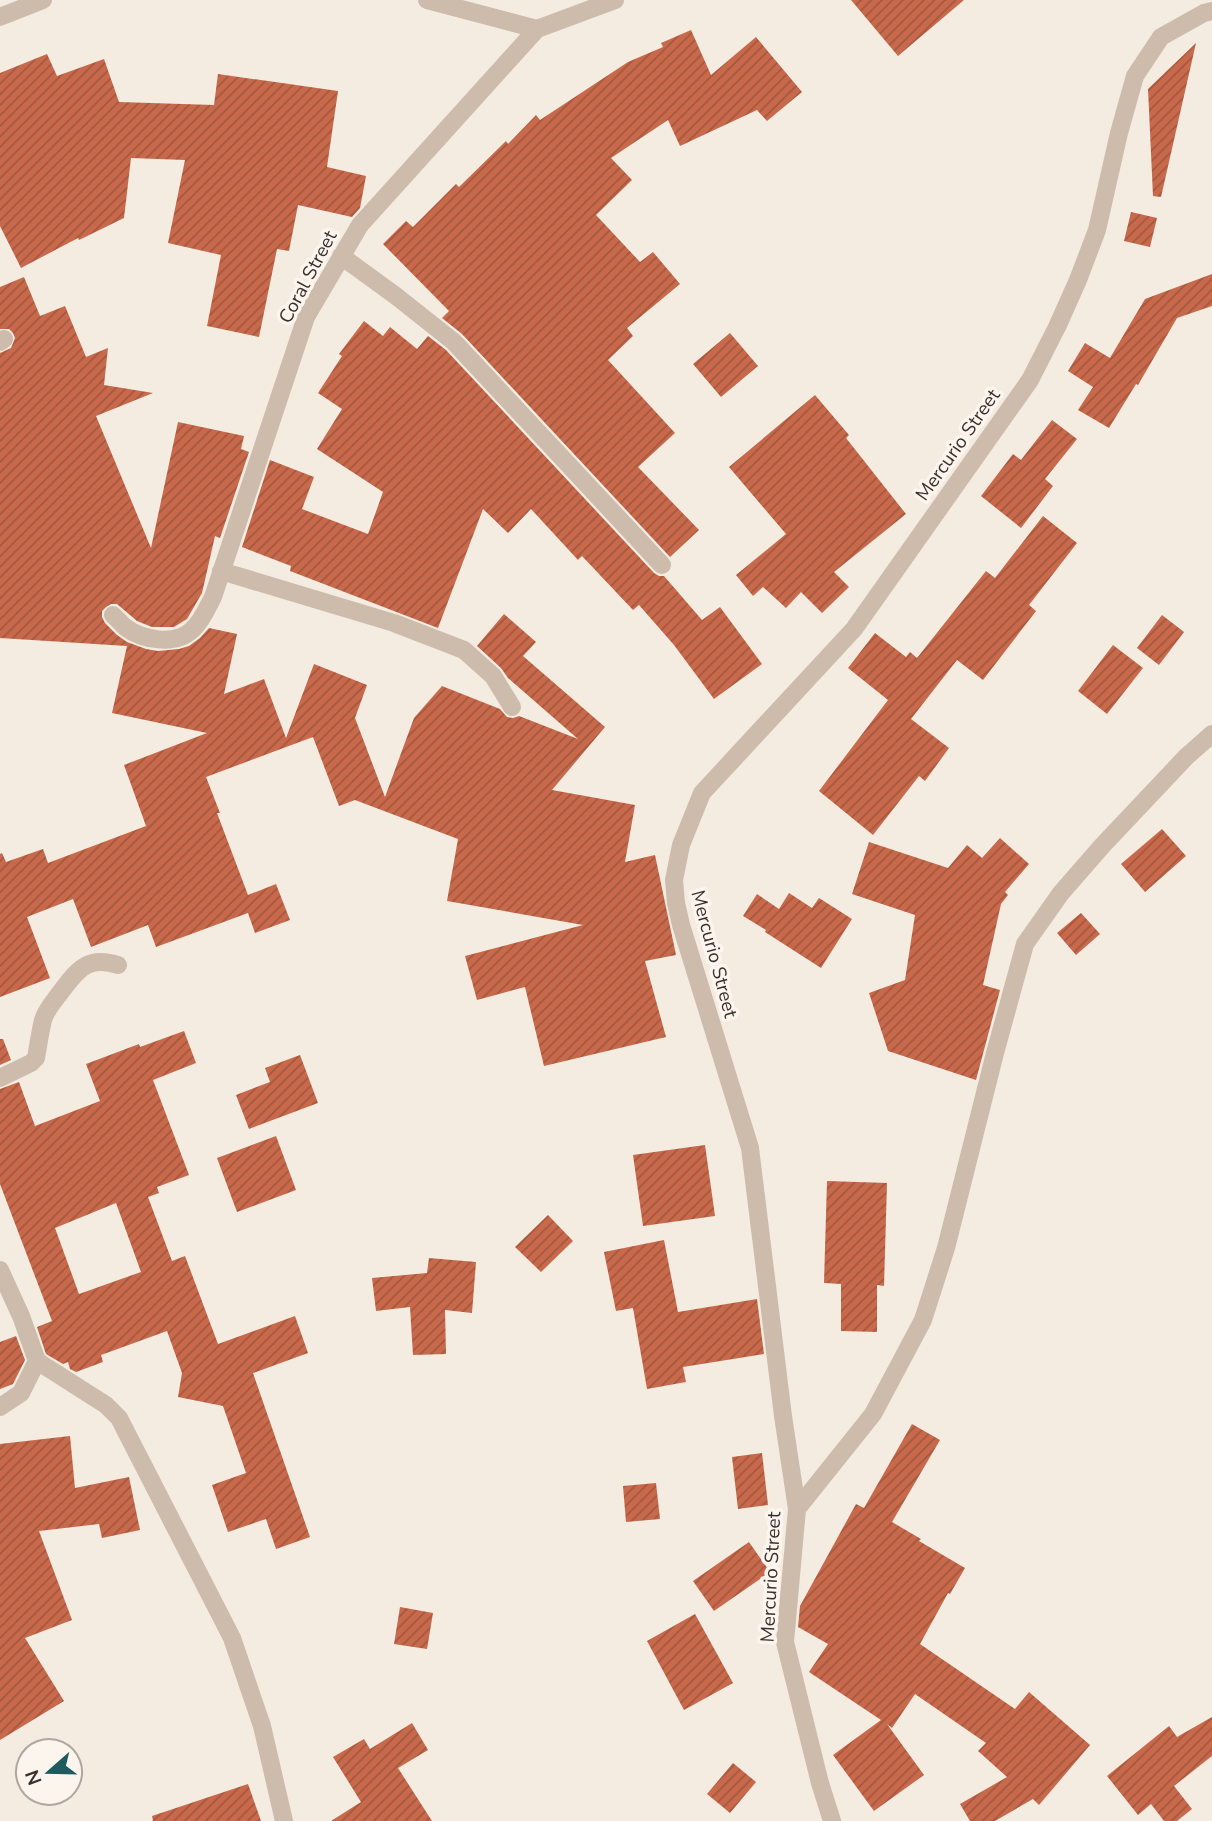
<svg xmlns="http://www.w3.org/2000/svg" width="1212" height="1821" font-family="'Nunito Sans',sans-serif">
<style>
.building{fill:url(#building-hatch);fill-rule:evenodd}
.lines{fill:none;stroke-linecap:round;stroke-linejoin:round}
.minor{stroke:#cdbbac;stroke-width:18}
.labels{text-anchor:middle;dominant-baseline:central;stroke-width:7;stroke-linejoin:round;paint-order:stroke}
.street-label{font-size:19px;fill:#3b302b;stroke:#fbf5ee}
</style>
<defs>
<pattern id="building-hatch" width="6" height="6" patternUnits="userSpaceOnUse" patternTransform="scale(1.75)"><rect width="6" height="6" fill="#c8694b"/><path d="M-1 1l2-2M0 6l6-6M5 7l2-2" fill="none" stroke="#a4573f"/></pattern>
</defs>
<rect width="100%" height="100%" fill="#f4ebe1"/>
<!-- building -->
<path class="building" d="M851 0H964L898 56Z
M691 30 711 75 756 37 802 92 767 121 757 110 680 146 668 120 611 158 632 180 596 215 640 262 653 252 680 284 627 328 633 336 608 360 675 433 638 467 699 530 670 557 462 334 442 318 449 311 383 244 406 221 413 227 456 184 459 187 506 141 508 144 536 115 540 120 628 62 663 47 661 43Z
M1196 43 1161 197 1153 196 1148 89Z
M47 54 57 76 104 59 119 102 214 105 218 74 338 91 327 167 366 176 360 208 352 217 298 205 289 251 277 249 259 337 207 326 221 255 168 243 185 160 131 158 124 218 79 240 78 238 21 268 0 226V73Z
M1131 212 1157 218 1150 247 1124 241Z
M1212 274V306L1177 318 1138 385 1136 384 1109 428 1078 410 1093 387 1068 371 1085 343 1110 358 1145 299Z
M24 277 40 316 65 306 86 357 108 348 104 385 153 393 96 416 151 548 178 422 244 436 241 449 249 452 220 538 215 536 202 593 187 619 174 627H152L137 621 117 604H111L106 607 102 611V617L105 623 117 635 127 642 146 649 158 651 179 649 189 646 200 638 209 628 237 634 224 694 264 679 286 738 314 664 367 685 355 718 385 797 414 718 442 686 500 709 507 717 513 718 519 716 578 739 508 678 501 668 477 646 504 614 536 642 523 656 605 727 552 790 635 805 625 862 655 855 676 955 645 961 666 1037 544 1066 525 987 477 1000 465 956 583 925 447 901 458 839 355 800 339 806 313 737 206 777 220 813H217L248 895 276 884 290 920 255 933 248 913 156 947 148 925 91 947 73 899 27 917 50 978 0 997V854L2 853 6 862 43 849 48 863 146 826 124 765 207 733 112 713 127 646 0 638V353L11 348 15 338 13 333 9 329H0V287Z
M364 321 383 336 390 327 417 349 428 336 446 350 654 573 659 576H664L702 620 720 607 762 664 714 699 674 645 639 605 633 610 582 556 578 560 531 509 508 533 483 509 438 628 290 571 291 566 242 547 270 460 314 477 302 509 368 534 383 492 317 449 342 409 318 393 342 356 339 354Z
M730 333 758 366 721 397 693 364Z
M815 395 849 435 846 438 906 514 834 572 849 587 822 613 801 592 786 608 763 587 753 596 736 575 786 534 729 467Z
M1052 420 1077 439 1045 479 1053 486 1021 528 981 496 1013 454 1021 460Z
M1043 516 1077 543 1029 605 1036 611 983 680 957 660 911 719 949 748 925 781 919 776 873 835 819 791 888 700 848 668 875 633 906 657 910 652 917 658 986 571 995 578Z
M1162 615 1184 632 1159 665 1137 648Z
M1113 645 1143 668 1107 714 1078 691Z
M1162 829 1186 856 1145 892 1121 864Z
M1000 838 1029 864 1005 892 1008 895 1001 904 983 985 1000 990 976 1080 888 1051 869 993 905 980 915 915 852 894 869 842 948 868 967 845 982 858Z
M789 893 812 908 819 898 852 919 821 968 765 932 766 930 743 916 757 894 779 909Z
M1081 913 1100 934 1076 955 1057 933Z
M184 1031 196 1063 153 1080 189 1175 157 1187 159 1193 148 1197 172 1261 185 1256 218 1344 295 1316 308 1353 253 1373 310 1537 276 1549 266 1519 228 1532 212 1485 246 1473 223 1406 178 1397 182 1373 167 1331 101 1355 103 1362 76 1372 70 1369 68 1362 63 1364 46 1354 37 1327 52 1321 0 1184V1089L19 1082 35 1126 100 1101 86 1064 139 1044 140 1047ZM116 1203 141 1272 79 1294 55 1228Z
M0 1039H3L11 1060 0 1065Z
M300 1055 318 1103 249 1129 236 1095 270 1082 265 1068Z
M276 1136 296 1190 237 1212 217 1158Z
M705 1145 715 1216 643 1226 633 1155Z
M827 1181 887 1183 884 1286 877 1285V1332L841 1331V1284L824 1283Z
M548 1215 573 1241 541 1272 515 1247Z
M664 1240 678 1312 757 1299 764 1354 683 1367 686 1382 647 1389 633 1308 616 1311 604 1252Z
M429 1258 476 1262 472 1313 445 1310 446 1354 413 1355 410 1307 376 1311 372 1278 427 1273Z
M16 1336 25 1360 13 1384 0 1389V1342Z
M912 1424 940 1440 892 1522 921 1539 919 1541 965 1568 950 1594 948 1593 920 1644 1015 1709 1029 1692 1090 1745 1039 1805 1033 1799 995 1821H970L960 1804 1007 1777 978 1751 986 1743 915 1694 892 1728 887 1724 924 1775 874 1811 833 1755 881 1720 809 1672 828 1644 798 1627 800 1606 856 1504 864 1508Z
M70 1436 75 1488 129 1477 140 1530 102 1538 99 1524 39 1531 72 1620 25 1638 64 1701 0 1740V1444Z
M762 1453 768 1505 738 1509 732 1457Z
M656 1483 660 1519 626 1522 623 1486Z
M749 1542 770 1572 714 1611 693 1581Z
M400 1607 433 1613 427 1649 394 1644Z
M695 1614 733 1683 684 1710 647 1641Z
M1212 1717V1756L1174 1786 1192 1809 1177 1821H1164L1151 1804 1138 1815 1107 1776 1169 1726 1177 1737Z
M412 1723 428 1750 398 1768 432 1821H331L361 1802 333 1757 364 1739 370 1749Z
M733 1763 756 1782 730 1813 707 1794Z
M248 1784 261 1821H153L152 1816Z"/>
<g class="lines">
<!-- minor -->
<path class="minor" d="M427 0 537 29
M0 17 43 0
M341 256 396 296 454 342 662 565
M0 342 4 339
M221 571 394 623 464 650 493 676 512 707
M113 615C117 619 121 623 125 627 142 640 175 646 192 630 202 621 207 608 213 597L306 317 360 225 537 29 615 0
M0 1078 31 1063 36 1058C38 1046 40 1033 43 1020 46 1010 54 1001 60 993 77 970 88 955 118 965
M0 1270 21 1316 37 1361 21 1393 0 1407
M37 1361 106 1405 119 1418 232 1638 262 1726 284 1821
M797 1509 873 1414 923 1320 946 1248 995 1053 1025 944 1061 893 1102 846 1186 757 1212 734
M832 1821 820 1783 785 1642 797 1509 783 1416 750 1148 681 925 676 903 674 880 681 845 702 793 854 629 1030 380 1057 327 1078 280 1097 230 1119 133 1135 76 1161 37 1204 13 1212 11"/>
</g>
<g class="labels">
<!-- street labels -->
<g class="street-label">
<text transform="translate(308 277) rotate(-62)">Coral Street</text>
<text transform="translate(958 445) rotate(-55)">Mercurio Street</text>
<text transform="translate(714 954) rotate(75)">Mercurio Street</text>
<text transform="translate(771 1577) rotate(-87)">Mercurio Street</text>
</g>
</g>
<!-- north arrow -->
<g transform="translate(49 1772) rotate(250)"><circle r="33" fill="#fbf5ee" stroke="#aea6a0" stroke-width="2"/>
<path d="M0-5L12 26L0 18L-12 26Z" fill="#1f5a5e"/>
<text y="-10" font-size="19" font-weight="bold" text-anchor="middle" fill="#3b302b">N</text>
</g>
</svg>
